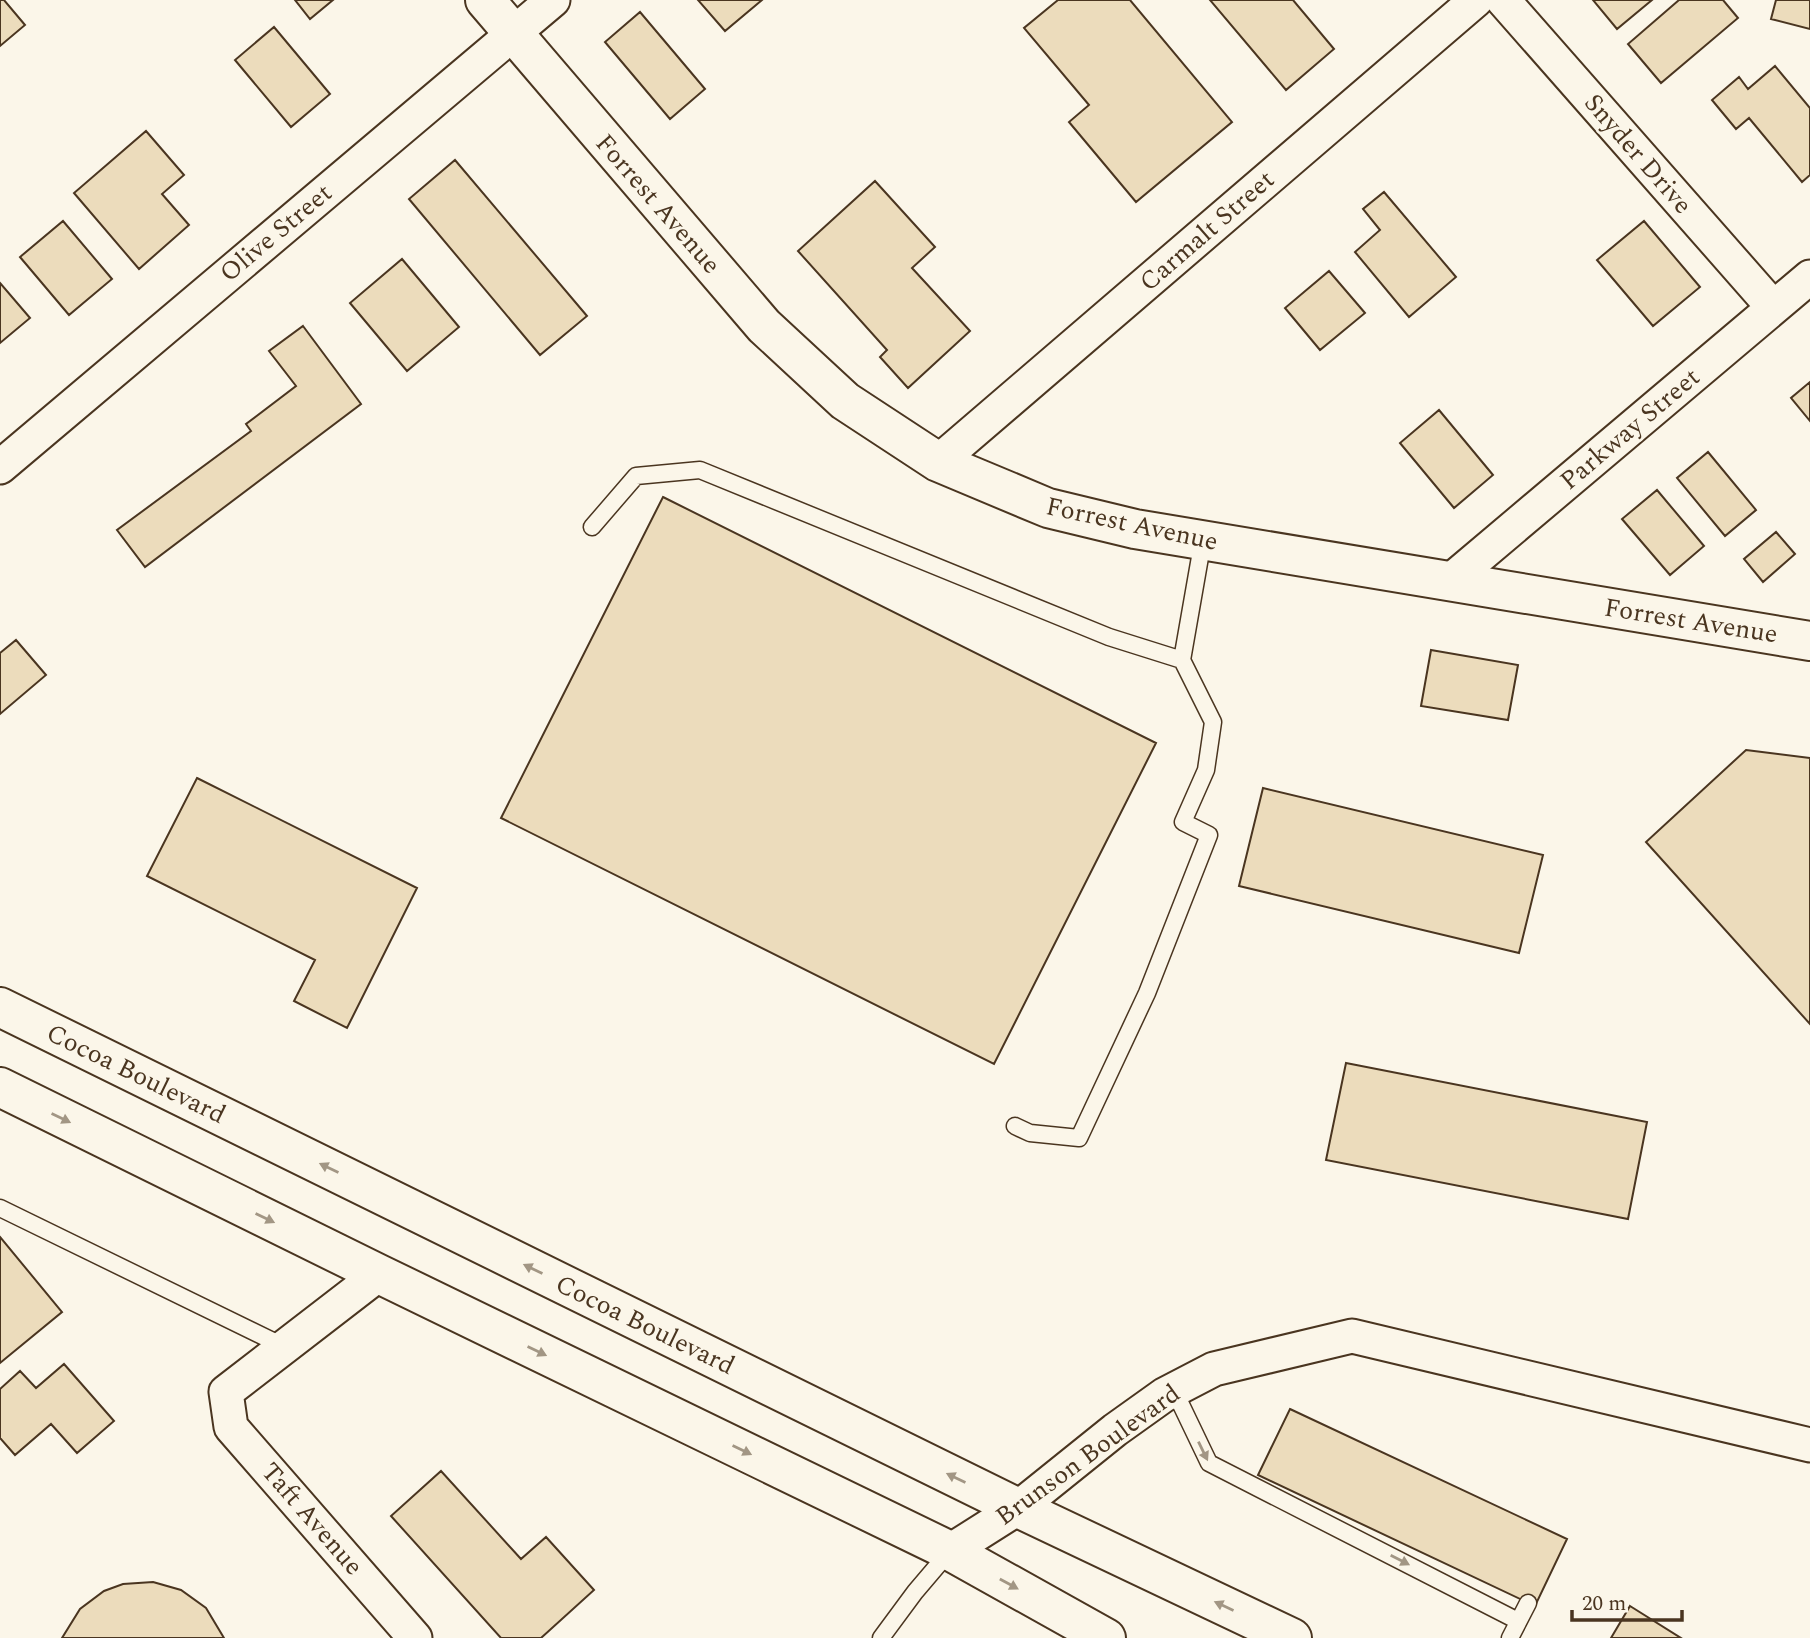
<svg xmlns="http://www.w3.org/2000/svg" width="1810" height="1638" font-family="Spectral,serif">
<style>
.building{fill:#ecdcbc;stroke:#4a3520;stroke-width:2}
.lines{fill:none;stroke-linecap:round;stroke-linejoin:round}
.lane-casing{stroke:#4a3520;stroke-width:19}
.street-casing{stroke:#4a3520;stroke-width:37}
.secondary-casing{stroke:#4a3520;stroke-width:42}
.primary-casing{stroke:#4a3520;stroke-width:42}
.lane{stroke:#fbf6e9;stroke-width:16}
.street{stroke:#fbf6e9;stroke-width:33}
.secondary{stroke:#fbf6e9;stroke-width:38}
.primary{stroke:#fbf6e9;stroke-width:38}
.oneway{fill:#a29684}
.labels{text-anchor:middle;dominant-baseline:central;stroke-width:5;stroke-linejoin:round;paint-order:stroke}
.street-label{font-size:26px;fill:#4a3520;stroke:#fbf6e9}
</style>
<rect width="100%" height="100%" fill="#fbf6e9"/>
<!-- building -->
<path class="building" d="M0 0H4L25 25 0 46Z
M295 0H333L310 19Z
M698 0H762L725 31Z
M1058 0H1130L1232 122 1136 202 1069 122 1089 105 1024 28Z
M1210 0H1293L1334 49 1286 90Z
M1593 0H1652L1617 29Z
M1679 0H1723L1738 18 1661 83 1628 44Z
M1776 0H1810V29L1771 19Z
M640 12 705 89 670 119 605 42Z
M274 27 330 94 291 127 235 60Z
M1775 66 1810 108V175L1802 182 1749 118 1736 129 1712 100 1739 77 1748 89Z
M146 131 184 175 162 194 189 225 139 269 74 193Z
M455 160 587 316 540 355 409 199Z
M875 181 935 247 912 268 970 331 908 388 880 357 887 350 798 251Z
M1384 192 1456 277 1409 317 1355 252 1380 230 1363 209Z
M63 221 112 279 69 315 20 257Z
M1644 221 1700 287 1653 326 1597 260Z
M402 259 459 327 407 371 350 303Z
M1329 271 1365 313 1320 350 1285 308Z
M0 283 30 318 0 343Z
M303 326 361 404 145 567 117 530 251 431 246 424 296 386 269 351Z
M1810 382V421L1791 398Z
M1439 410 1493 475 1454 508 1400 443Z
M1708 452 1756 510 1725 536 1677 478Z
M1657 490 1704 546 1670 575 1622 519Z
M663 497 1156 743 994 1064 501 818Z
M1776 532 1795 554 1763 582 1744 559Z
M16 640 46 675 0 714V653Z
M1431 650 1518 665 1508 720 1421 706Z
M1746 750 1810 758V1024L1646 842Z
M197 778 417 888 347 1028 294 1001 315 960 147 876Z
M1263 788 1543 855 1519 953 1239 886Z
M1346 1063 1647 1122 1628 1219 1326 1160Z
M0 1237 62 1312 0 1363Z
M64 1364 114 1421 77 1453 51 1424 15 1455 0 1438V1389L20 1371 36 1388Z
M1290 1409 1567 1539 1535 1606 1258 1475Z
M441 1471 521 1559 546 1537 594 1590 541 1638H501L391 1516Z
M153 1582 181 1590 206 1608 224 1638H62L80 1609 104 1591 123 1584Z
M1630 1606 1681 1638H1611Z"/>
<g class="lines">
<defs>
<path id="lane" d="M592 527 636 476 700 470 1109 637 1182 660 1203 540
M1015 1126 1030 1133 1079 1138 1147 993 1209 835 1183 822 1206 770 1213 722 1182 660
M0 1208 285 1347
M1174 1390 1209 1463 1518 1621
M881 1638 915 1592 949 1552
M1510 1638 1528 1603"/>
<path id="street" d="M1503 0 1773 307
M938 462 1476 0
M0 467 553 0
M1450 581 1810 277
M379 1274 226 1392 231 1427 415 1638
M950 1551 1018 1508 1115 1430 1164 1395 1214 1369 1352 1336 1810 1445"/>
<path id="secondary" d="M485 0 764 326 845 401 938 462 1048 508 1135 529 1810 641"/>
<path id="primary" d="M0 1007 1018 1508 1292 1638
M0 1087 379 1274 950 1551 1106 1638"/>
</defs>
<!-- lane casing -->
<use href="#lane" class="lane-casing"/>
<!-- street casing -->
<use href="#street" class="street-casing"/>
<!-- secondary casing -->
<use href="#secondary" class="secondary-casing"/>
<!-- primary casing -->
<use href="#primary" class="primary-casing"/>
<!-- lane -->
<use href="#lane" class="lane"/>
<!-- street -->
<use href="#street" class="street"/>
<!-- secondary -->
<use href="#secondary" class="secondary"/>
<!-- primary -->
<use href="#primary" class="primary"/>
</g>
<!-- one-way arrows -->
<defs><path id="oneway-solid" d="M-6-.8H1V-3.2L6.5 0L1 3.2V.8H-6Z" transform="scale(1.75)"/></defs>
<g class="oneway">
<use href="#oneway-solid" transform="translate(61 1118) rotate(26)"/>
<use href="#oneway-solid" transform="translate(329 1168) rotate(-154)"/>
<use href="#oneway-solid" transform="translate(265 1218) rotate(26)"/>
<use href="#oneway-solid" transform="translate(533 1269) rotate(-154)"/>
<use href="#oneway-solid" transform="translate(537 1351) rotate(26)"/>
<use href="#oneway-solid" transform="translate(742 1450) rotate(26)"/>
<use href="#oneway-solid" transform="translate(1203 1451) rotate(64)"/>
<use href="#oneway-solid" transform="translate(956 1478) rotate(-154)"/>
<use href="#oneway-solid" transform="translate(1400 1560) rotate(27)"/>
<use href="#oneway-solid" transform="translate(1009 1584) rotate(29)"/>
<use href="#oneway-solid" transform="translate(1224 1606) rotate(-155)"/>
</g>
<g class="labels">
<!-- street labels -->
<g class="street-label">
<text transform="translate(1638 154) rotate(49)">Snyder Drive</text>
<text transform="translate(658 204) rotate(49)">Forrest Avenue</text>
<text transform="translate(1207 231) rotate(-41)">Carmalt Street</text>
<text transform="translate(276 233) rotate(-40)">Olive Street</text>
<text transform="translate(1630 429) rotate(-40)">Parkway Street</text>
<text transform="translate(1132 524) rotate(12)">Forrest Avenue</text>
<text transform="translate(1691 621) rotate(9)">Forrest Avenue</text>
<text transform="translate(136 1074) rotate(26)">Cocoa Boulevard</text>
<text transform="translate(645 1325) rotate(26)">Cocoa Boulevard</text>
<text transform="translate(1088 1455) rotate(-36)">Brunson Boulevard</text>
<text transform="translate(312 1519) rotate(49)">Taft Avenue</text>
</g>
</g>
<!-- scale -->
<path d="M1572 1610v10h110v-10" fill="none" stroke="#4a3520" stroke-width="3.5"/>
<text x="1582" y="1610" font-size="21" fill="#4a3520" stroke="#fbf6e9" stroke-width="5" paint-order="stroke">20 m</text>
</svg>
